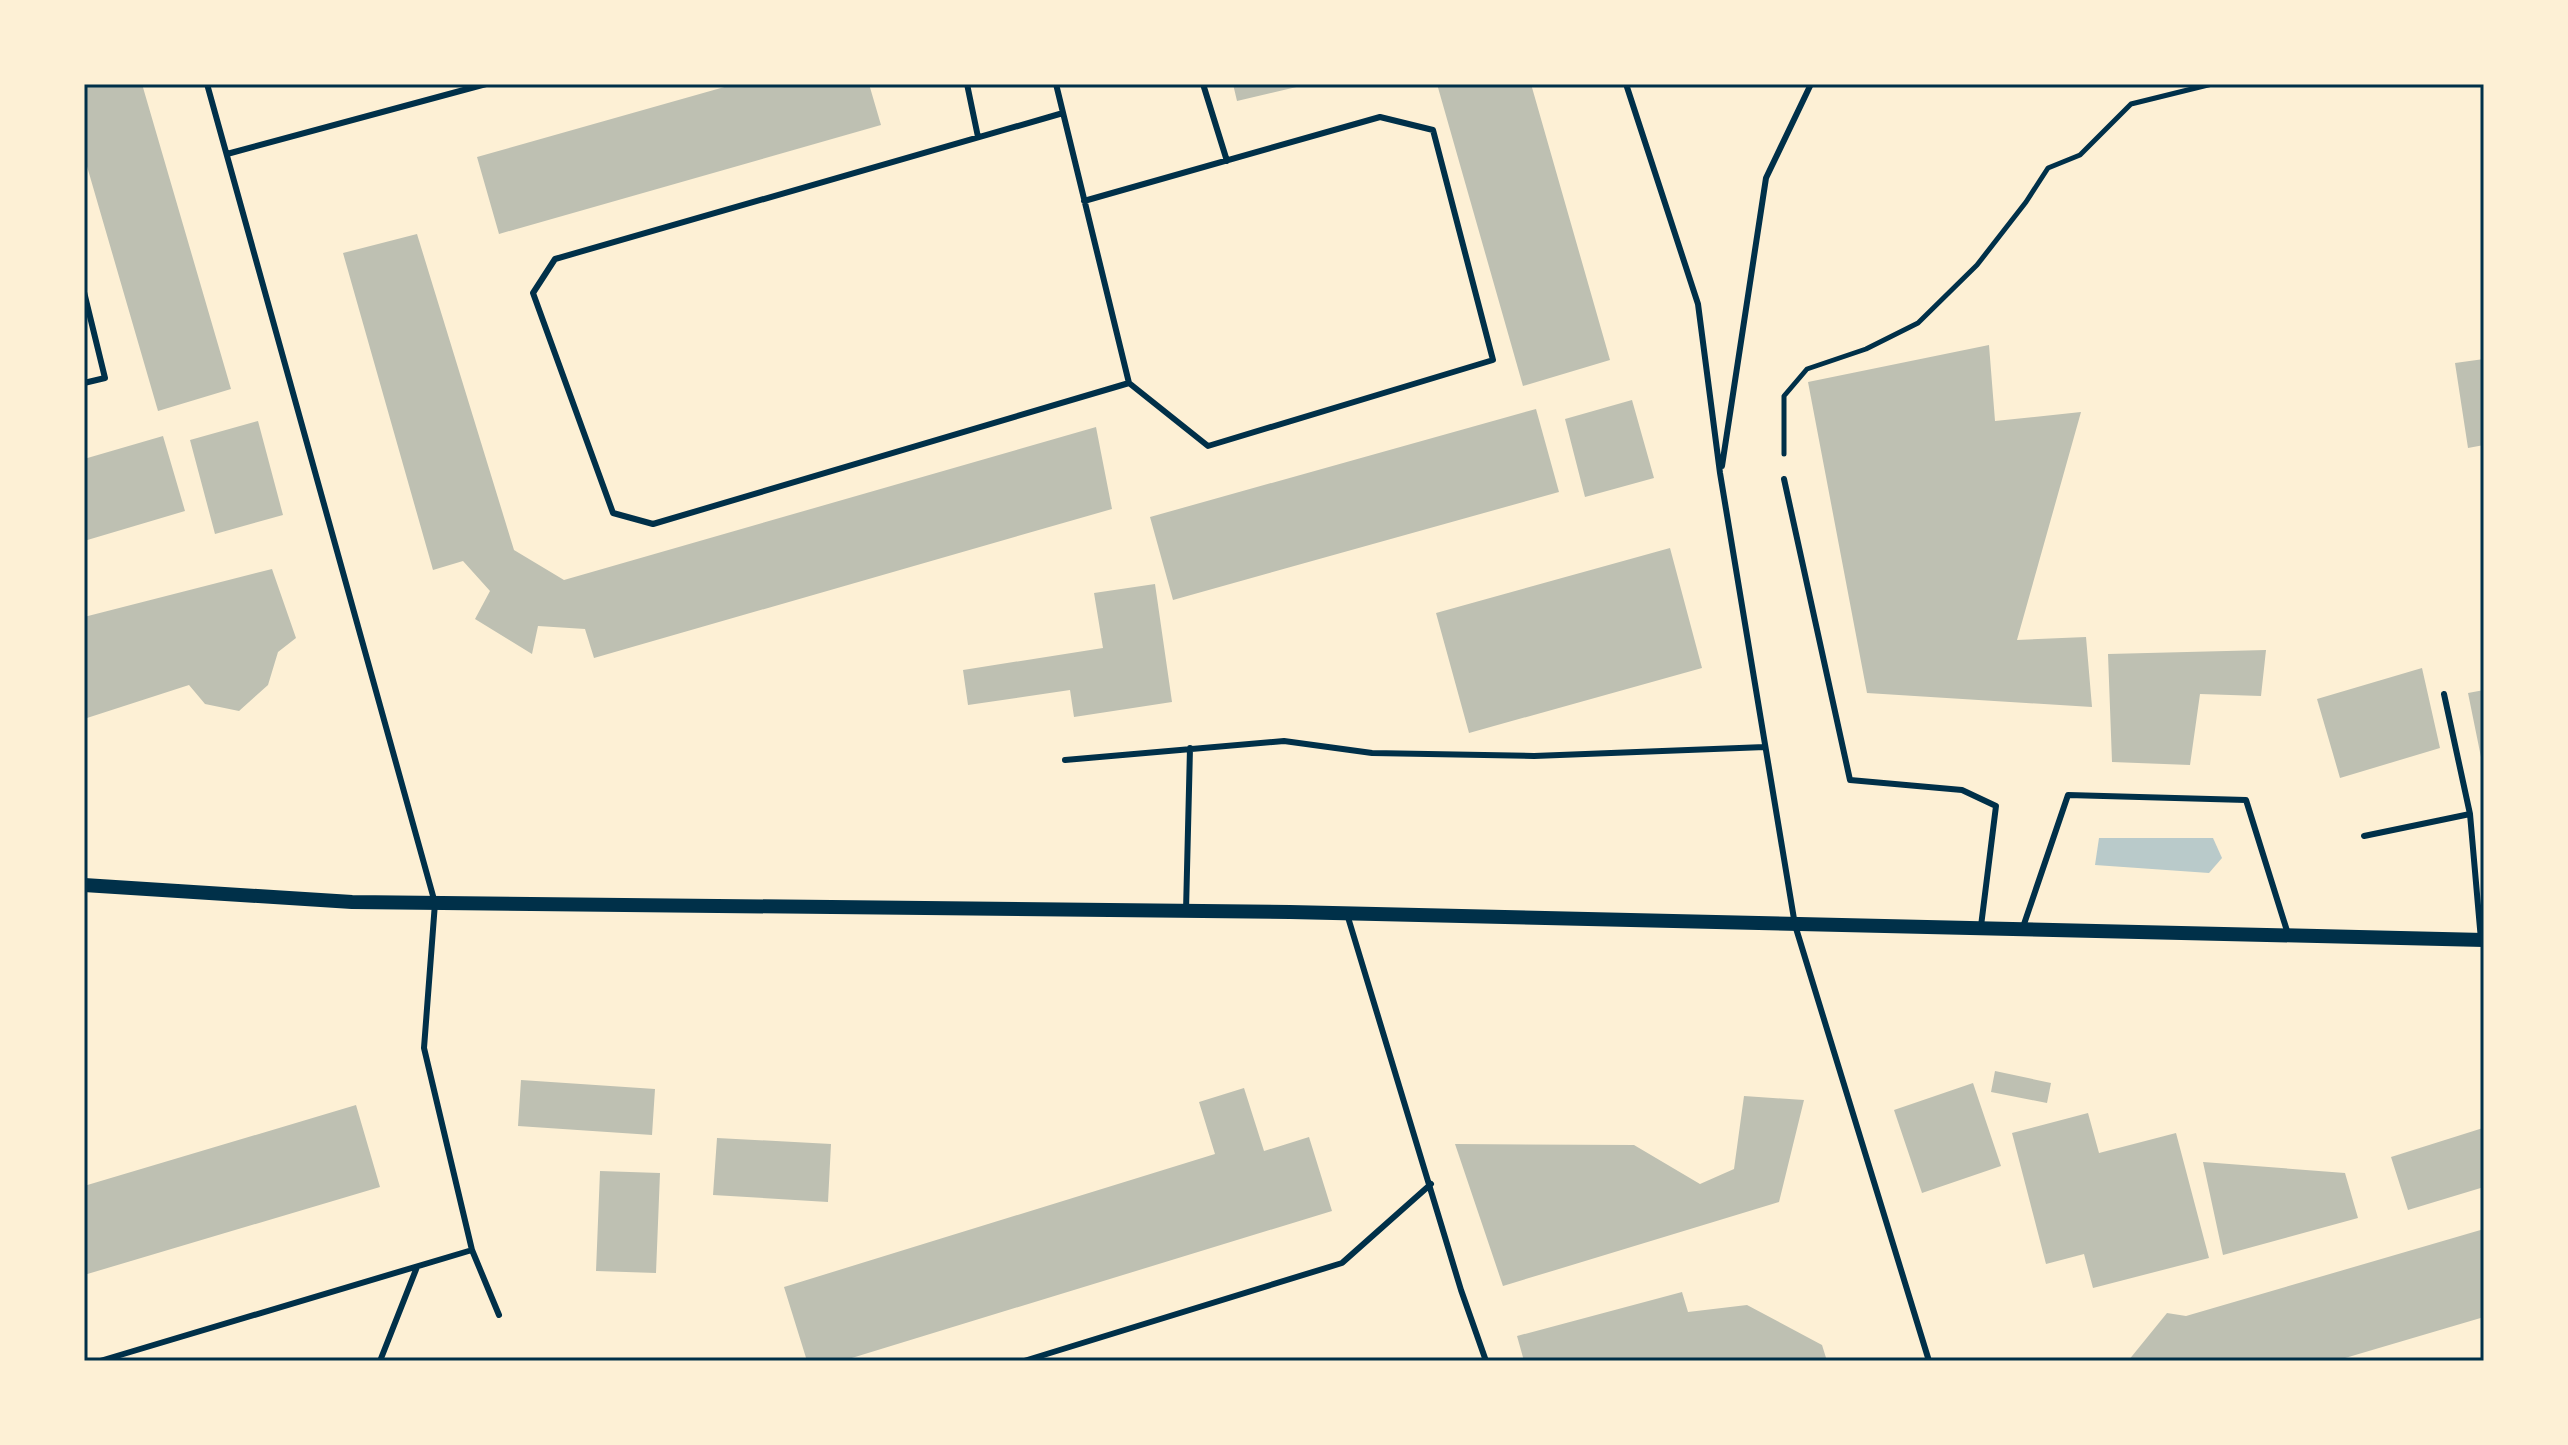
<svg xmlns="http://www.w3.org/2000/svg" width="2568" height="1445" font-family="'IBM Plex Sans',sans-serif">
<style>
.green{fill:#b9caca}
.building{fill:#bec0b2}
.lines{fill:none;stroke-linecap:round;stroke-linejoin:round}
.path{stroke:#003049;stroke-width:5}
.service{stroke:#003049;stroke-width:6}
.tertiary{stroke:#003049;stroke-width:14}
.neatline{fill:none;stroke:#003049;stroke-width:3}
</style>
<rect width="100%" height="100%" fill="#fdf0d5"/>
<!-- green -->
<path class="green" d="M2099 838H2213L2222 858 2209 873 2095 865Z"/>
<!-- building -->
<path class="building" d="M84 84H142L231 389 158 411 84 156Z
M735 84H869L881 125 499 234 477 157Z
M1233 84H1305V85L1237 101Z
M1437 84H1531L1610 360 1523 386Z
M417 234 514 550 564 580 1096 427 1112 509 594 658 585 629 538 626 532 654 475 619 490 591 463 561 433 570 343 253Z
M1989 345 1995 421 2081 412 2017 640 2086 637 2092 707 1867 693 1808 382Z
M2484 359V445L2468 448 2455 363Z
M1632 400 1654 478 1585 497 1565 419Z
M1536 409 1559 492 1173 600 1150 517Z
M258 421 283 515 215 534 190 440Z
M163 436 185 511 84 541V459Z
M1670 548 1702 668 1469 733 1436 613Z
M272 569 296 638 278 652 268 685 239 711 205 704 189 685 87 718 84 716V617Z
M1155 584 1172 702 1074 717 1070 690 968 705 963 670 1103 648 1094 593Z
M2266 650 2261 696 2200 694 2190 765 2112 762 2108 654Z
M2422 668 2440 748 2340 778 2317 699Z
M2484 690V767H2483L2468 693Z
M1995 1071 2051 1083 2047 1103 1991 1092Z
M521 1080 655 1089 652 1135 518 1126Z
M1973 1083 2001 1166 1922 1193 1894 1110Z
M1244 1088 1264 1151 1309 1137 1332 1211 842 1361H807L784 1287 1215 1154 1199 1102Z
M1744 1096 1804 1100 1779 1202 1503 1286 1455 1144 1634 1145 1700 1184 1734 1169Z
M356 1105 380 1187 84 1275V1186Z
M2088 1113 2099 1153 2176 1133 2209 1258 2093 1288 2084 1254 2046 1264 2012 1133Z
M2483 1128 2484 1187 2408 1210 2391 1157Z
M717 1138 831 1144 828 1202 713 1195Z
M2203 1162 2345 1173 2358 1218 2223 1255Z
M600 1171 660 1173 656 1273 596 1271Z
M2484 1229V1317L2335 1361H2128L2167 1313 2186 1316Z
M1682 1292 1688 1312 1747 1305 1822 1345 1827 1361H1524L1517 1336Z"/>
<g class="lines">
<!-- path -->
<path class="path" d="M1784 454V396L1807 369 1866 349 1918 323 1977 265 2026 202 2048 168 2080 155 2131 104 2212 84"/>
<!-- service -->
<path class="service" d="M207 84 435 903 424 1048 472 1250 499 1315
M967 84 978 137
M1056 84 1129 383 1208 446 1493 360 1433 130 1380 117 1084 201
M1203 84 1227 161
M1626 84 1698 304 1720 473 1795 925 1929 1361
M1063 113 555 259 533 293 613 513 653 524 1129 383
M227 154 486 84
M84 292 105 378 84 383
M1722 466 1766 178 1811 84
M1784 479 1850 780 1962 790 1996 806 1981 926
M2444 694 2470 814 2481 940
M1065 760 1284 741 1372 753 1534 756 1765 747
M2364 836 2470 814
M1186 911 1190 748
M1347 914 1461 1290 1486 1361
M2022 930 2068 795 2246 800 2288 934
M100 1361 472 1250
M380 1361 417 1267
M1024 1361 1342 1263 1431 1184"/>
<!-- tertiary -->
<path class="tertiary" d="M84 885 352 902 1290 912 2484 940"/>
</g>
<!-- border -->
<rect width="2568" height="1445" fill="none" stroke="#fdf0d5" stroke-width="172"/>
<rect x="86" y="86" width="2396" height="1273" class="neatline"/>
</svg>
